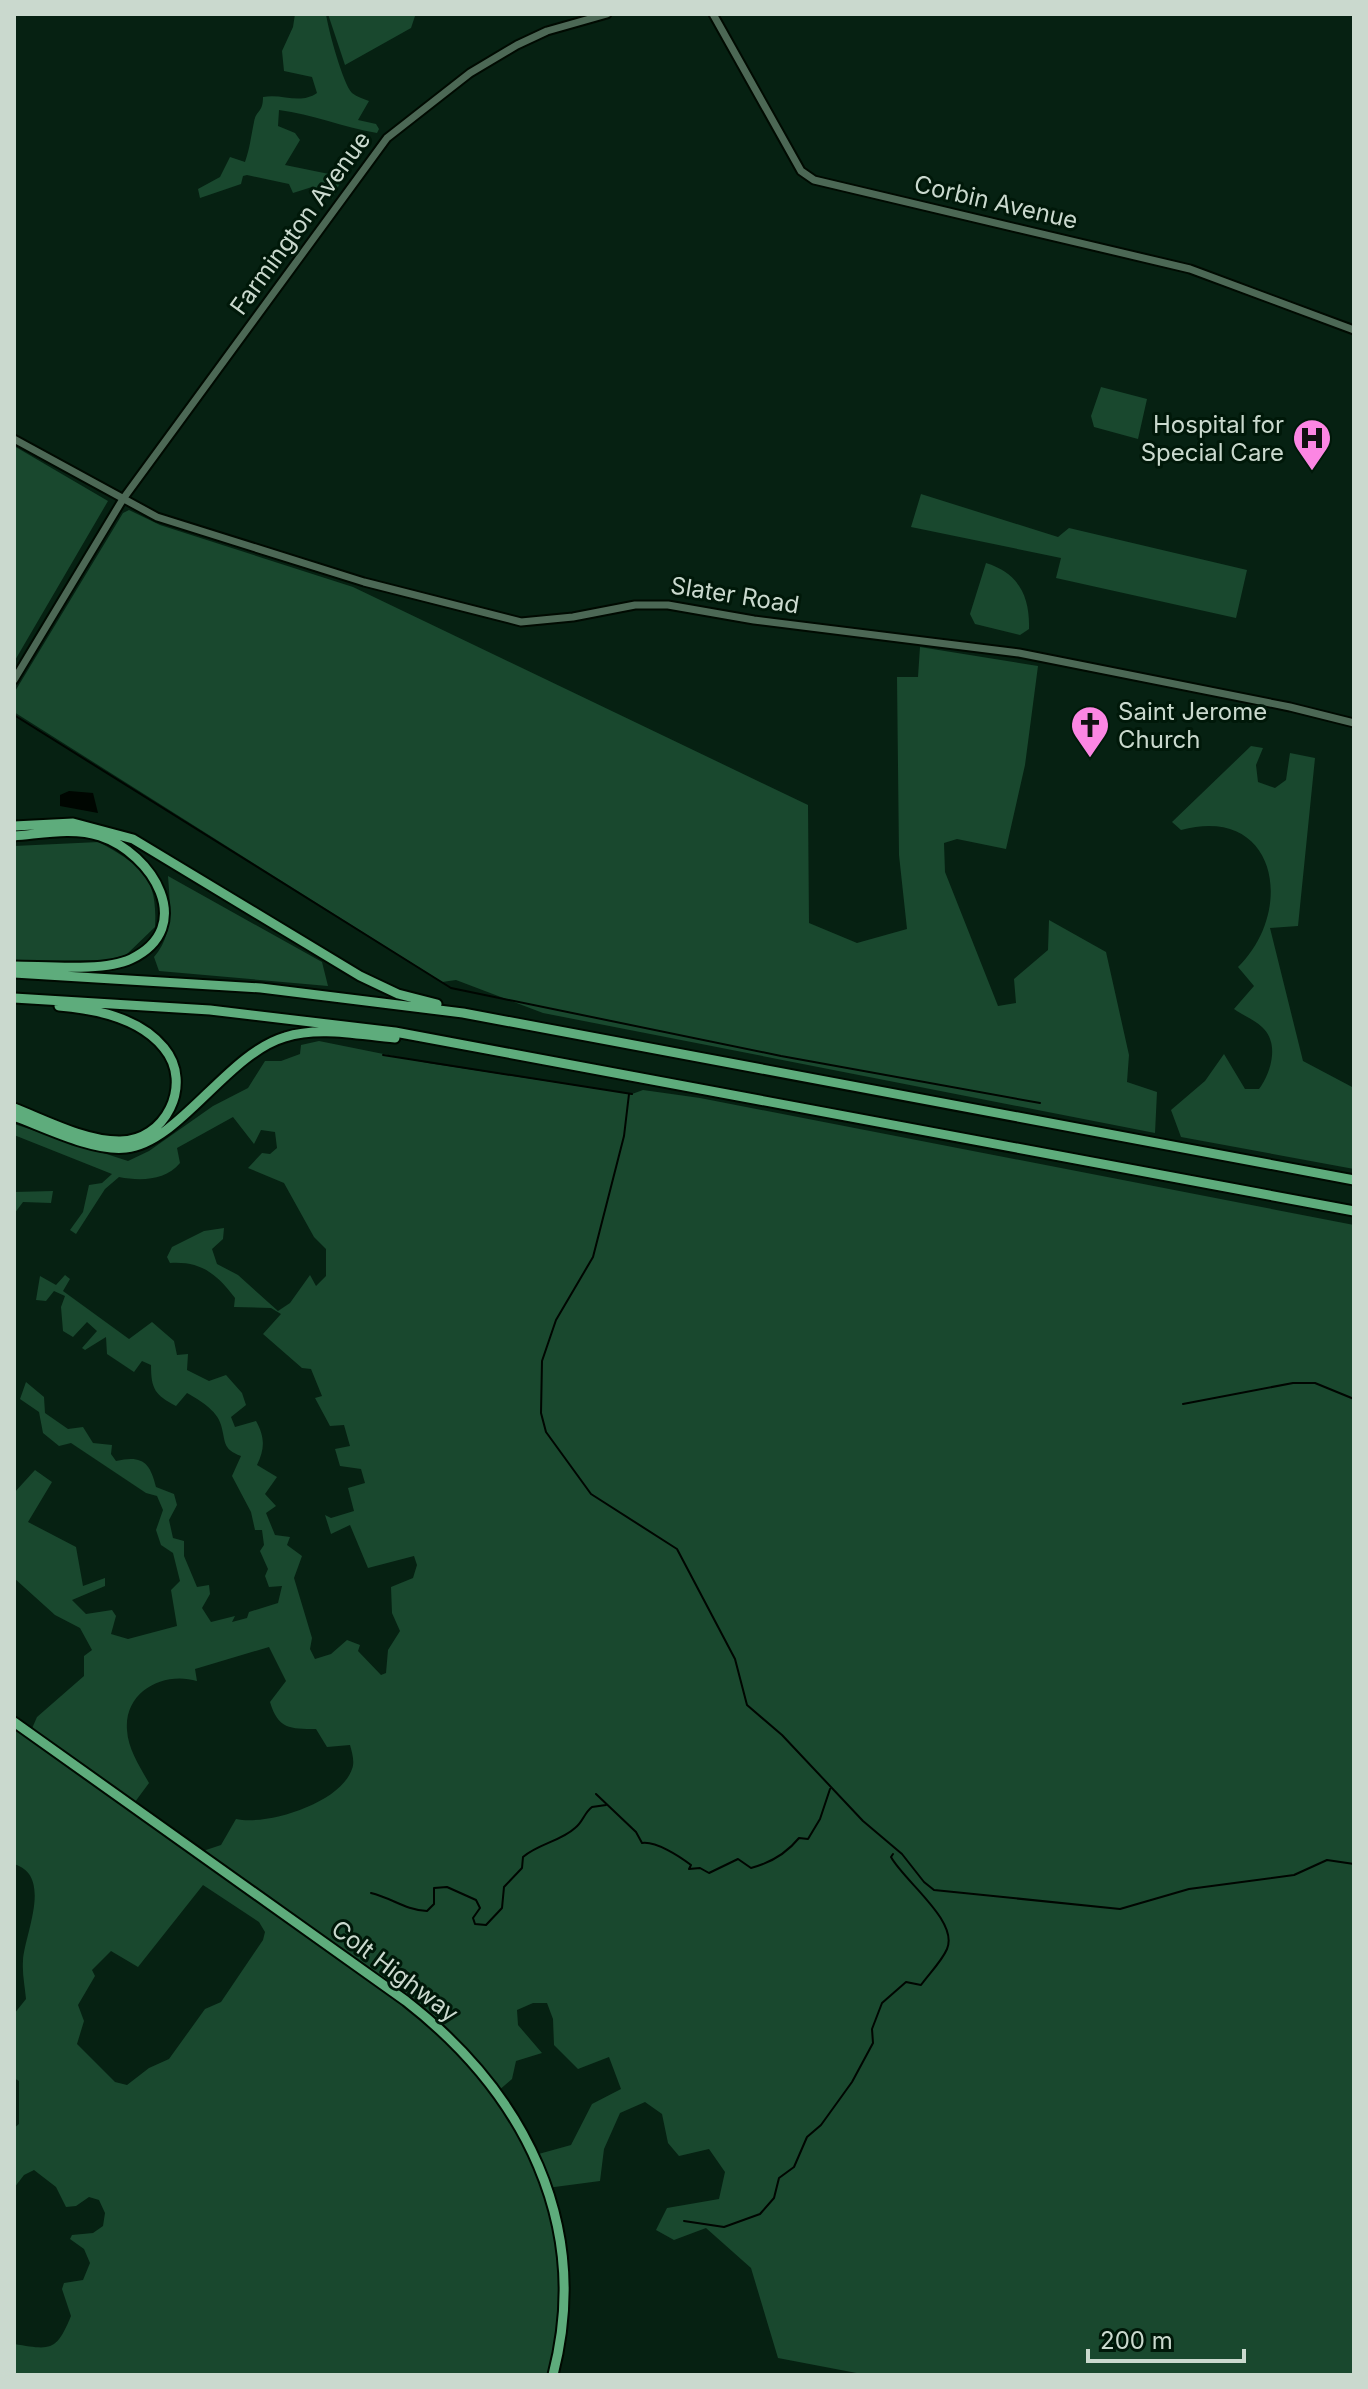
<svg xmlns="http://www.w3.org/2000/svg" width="1368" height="2389" font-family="Inter,sans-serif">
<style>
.green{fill:#19482e;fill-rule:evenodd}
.water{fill:#000601}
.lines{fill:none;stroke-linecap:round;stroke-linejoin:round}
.stream{stroke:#000601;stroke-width:2}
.secondary-casing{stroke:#000a01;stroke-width:11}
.highway-casing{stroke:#000a01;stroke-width:13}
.secondary{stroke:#4c6855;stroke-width:7}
.highway{stroke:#5eac7c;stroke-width:9}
.labels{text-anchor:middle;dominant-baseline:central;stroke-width:6;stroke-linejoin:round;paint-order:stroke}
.street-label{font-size:24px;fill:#cad9ce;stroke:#001809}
.poi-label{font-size:24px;fill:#cad9ce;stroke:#001809;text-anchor:end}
</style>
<rect width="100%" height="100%" fill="#062112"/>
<!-- green -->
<path class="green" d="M295 14H326C328 29 343 84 352 93 357 97 364 99 369 101L358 120 376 124 379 129 377 133C342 127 312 114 279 110L278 126 295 133 300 140 285 165 329 174 345 173 332 199 312 187 293 193 289 184 247 175 243 176 241 184 200 198 198 189 220 177 230 157 245 162C250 148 251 136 254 122 256 110 263 113 263 97 282 93 300 105 317 93L312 77 284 71 282 51 293 27Z
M328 14H413L415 16 411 28 345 65Z
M1101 387 1147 399 1138 439 1094 427 1091 416Z
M14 446 108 501 14 662Z
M921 494 1058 537 1069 528 1247 570 1236 618 1056 578 1061 558 911 527Z
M129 510 160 525 353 587 808 805 809 923 857 943 907 929 899 855 897 677H918L920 647 1038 666 1025 765 1006 849 957 839 944 843 945 872 998 1006 1016 1003 1014 979 1048 950 1049 920 1106 952 1129 1055 1127 1082 1157 1092 1155 1133 543 1013 456 980 442 982 14 712V693L123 513Z
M986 563C1019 573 1030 597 1029 629L1020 635 975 624 970 614Z
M1251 746 1263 748 1256 765 1258 782 1275 788 1286 780 1290 753 1315 758 1298 926 1270 928 1303 1061 1354 1088V1169L1181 1137 1171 1110 1205 1081 1224 1054 1245 1089H1259C1271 1073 1280 1043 1262 1027 1255 1020 1242 1015 1234 1009L1254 986 1238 967C1296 910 1277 804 1181 830L1172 822Z
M99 842C141 866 158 876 155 927L126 955 106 960 14 961V846Z
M168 876 322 962 328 986 159 971 154 957C174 935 170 903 168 876Z
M319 1041 428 1063 632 1094 643 1090 700 1098 1354 1225V2375H867L778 2358 751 2268 706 2228 674 2240 656 2230 667 2208 719 2199 725 2172 709 2149 679 2156 668 2143 662 2114 645 2102 620 2113 604 2149 600 2181 547 2188 563 2280 553 2375H14V2344C51 2350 56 2352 71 2316L62 2289 64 2283 83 2280 90 2263 84 2249 70 2239 72 2235 93 2233 103 2226 105 2213 99 2200 89 2197 76 2206 66 2207 56 2187 34 2170 24 2175 14 2188V2128L19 2124V2081L14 2078V2014L26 1999C25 1987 22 1973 23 1961 24 1935 54 1876 14 1864V1722L30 1733 37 1717 84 1676V1656L92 1650 80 1628 55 1615 14 1578V1493L35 1470 52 1482 28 1522 76 1547 83 1586 105 1578V1586L72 1600 86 1614 112 1610 116 1616 111 1634 128 1639 177 1626 171 1590 180 1581 173 1553 161 1545 156 1530 163 1510 157 1496 146 1493 71 1443 59 1446 43 1433 39 1412 20 1399 26 1382 44 1397 45 1413 68 1429 83 1427 93 1443 112 1445 111 1454 116 1461C142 1455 150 1462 156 1487L174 1494 177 1505 169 1520 173 1538 184 1541V1556L197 1587 209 1585 210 1594 202 1608 211 1622 235 1616 232 1622 247 1618 249 1612 278 1603 282 1586 269 1587 265 1576 268 1569 260 1551 264 1545 262 1530H255L251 1512 232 1476 241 1456C222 1449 226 1442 221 1425 217 1410 199 1400 187 1393L176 1406C155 1395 151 1389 151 1365L142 1361 134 1372 107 1354 106 1337 85 1350 82 1348 97 1331 87 1322 73 1337 63 1331 61 1307 65 1296 54 1291 46 1301 36 1300 40 1276 56 1285 65 1275 70 1279 63 1291 129 1339 152 1322 174 1341 177 1355 188 1354 187 1370 209 1381 226 1375 242 1393 246 1405 231 1417 235 1427 256 1421C265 1437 265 1449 257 1465L277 1477 265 1494 276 1506 266 1513 275 1535 290 1537 287 1545 302 1556 294 1578 312 1638 310 1649 315 1659 331 1654 347 1640 360 1645 358 1651 381 1675 386 1673 388 1650 400 1631 392 1613 391 1587 413 1578 417 1565 414 1556 368 1568 350 1525 331 1534 325 1515 331 1518 354 1511 348 1488 365 1483 361 1469 340 1466 335 1449 350 1446 344 1425 330 1426 315 1398 322 1396 311 1369 302 1368 263 1334 281 1314 271 1308 234 1307 235 1298C217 1274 201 1261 170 1263L167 1257 172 1247 204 1231 224 1228 223 1239 212 1249 217 1264 238 1275 278 1311 290 1303 310 1275 316 1286 326 1276V1249L314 1237 284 1183 248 1168 262 1153 270 1154 277 1148 275 1132 261 1130 254 1144 233 1117 177 1148 180 1163C165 1181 140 1181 119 1177L105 1189 76 1234 70 1230 83 1212 89 1185 102 1183 112 1174 14 1135V1124L128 1161 149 1151 213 1106 248 1088 265 1061H281L300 1054 301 1045ZM269 1647 286 1681 270 1702C278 1729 290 1729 316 1729L327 1747 350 1745C352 1752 355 1762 352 1769 341 1803 267 1826 236 1819L221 1845 197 1853 132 1806 149 1783C140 1767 128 1749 127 1730 124 1691 164 1671 197 1681L195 1669ZM203 1885 259 1922 265 1932 263 1940 221 2002 205 2009 169 2059 149 2068 127 2085 115 2082 77 2044 84 2021 78 2005 95 1976 92 1970 111 1951 138 1967ZM533 2003H547L553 2019 554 2045 578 2069 609 2057 621 2089 592 2104 571 2145 535 2155 498 2091 512 2079 516 2061 542 2053 518 2025 517 2010Z
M53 1191 51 1203 23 1202 14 1214V1192Z"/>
<!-- water -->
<path class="water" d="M69 791 93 793 98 813 60 806V795Z"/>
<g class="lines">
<!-- stream -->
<path class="stream" d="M14 715 451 988 781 1056 1040 1103
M383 1055 632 1094
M629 1094 624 1136 593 1257 556 1320 542 1361 541 1413 546 1432 591 1494 677 1549 735 1659 747 1705 782 1735 863 1821 902 1854 924 1882 934 1890 1120 1909 1189 1889 1294 1875 1327 1860 1354 1864
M1183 1404 1293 1383H1315L1354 1399
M596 1794 636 1832 642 1843C656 1841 679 1856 691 1865L689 1869 700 1868 709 1873 738 1859 751 1868C770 1863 786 1854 799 1838L808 1839 820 1819 830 1789
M371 1893C392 1898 405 1910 427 1911L434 1904V1888L447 1887 476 1900 480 1908 473 1918 475 1924 486 1925 502 1908 504 1887 522 1868 523 1857C538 1844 561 1841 575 1828 583 1822 584 1813 592 1807L606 1805
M684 2221 724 2227 760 2214 774 2198 779 2178 794 2167 807 2137 821 2125 852 2082 873 2043 872 2029 882 2003 906 1982 921 1985C928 1975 942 1961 947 1949 959 1921 904 1881 891 1857L893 1854"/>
<defs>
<path id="secondary" d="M713 14 801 171 814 180 1190 269 1354 330
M14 439 157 517 364 582 521 622 573 617 635 605H668L754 620 1019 653 1290 707 1354 723
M14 680 123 499 387 138 470 73 517 45 547 31 607 14"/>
<path id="highway" d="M14 826 73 823 133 839 360 976 398 994 437 1004
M14 836C41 834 73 827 100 836 152 853 198 927 131 959 103 972 45 966 14 966
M14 973 261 988 463 1013 1354 1180
M14 998 210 1010 395 1032 1354 1211
M14 1108C45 1120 85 1141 119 1141 165 1142 194 1084 164 1048 140 1018 96 1009 59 1006
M14 1116C44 1127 94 1152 126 1148 179 1143 227 1054 285 1037 319 1026 359 1035 395 1038
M14 1722 406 2001C524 2093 592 2224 553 2375"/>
</defs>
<!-- secondary casing -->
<use href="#secondary" class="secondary-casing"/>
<!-- highway casing -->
<use href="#highway" class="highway-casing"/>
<!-- secondary -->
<use href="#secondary" class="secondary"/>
<!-- highway -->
<use href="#highway" class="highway"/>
</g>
<!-- icons -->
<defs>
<symbol id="hospital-pin" viewBox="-11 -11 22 30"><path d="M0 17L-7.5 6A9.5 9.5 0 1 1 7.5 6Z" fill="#fc86e3" stroke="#001809"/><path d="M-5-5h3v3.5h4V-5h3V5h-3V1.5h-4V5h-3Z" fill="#111"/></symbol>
<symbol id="church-pin" viewBox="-11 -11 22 30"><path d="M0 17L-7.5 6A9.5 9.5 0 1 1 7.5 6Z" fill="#fc86e3" stroke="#001809"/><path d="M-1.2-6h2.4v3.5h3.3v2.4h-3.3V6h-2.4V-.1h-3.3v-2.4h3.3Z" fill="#111"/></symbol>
</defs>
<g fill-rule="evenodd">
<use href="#hospital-pin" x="1290" y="416" width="44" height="60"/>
<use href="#church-pin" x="1068" y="703" width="44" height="60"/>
</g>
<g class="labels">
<!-- street labels -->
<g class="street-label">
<text transform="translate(996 202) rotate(13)">Corbin Avenue</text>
<text transform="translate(300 223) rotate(-54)">Farmington Avenue</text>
<text transform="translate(735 595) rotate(9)">Slater Road</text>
<text transform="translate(395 1971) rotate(37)">Colt Highway</text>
</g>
<!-- poi labels -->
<g class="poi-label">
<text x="1284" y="424">Hospital for<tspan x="1284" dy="28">Special Care</tspan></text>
<text x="1118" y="711" text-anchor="start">Saint Jerome<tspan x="1118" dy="28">Church</tspan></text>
</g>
</g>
<!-- border -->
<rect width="1368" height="2389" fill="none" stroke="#cad9ce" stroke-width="32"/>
<!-- scale -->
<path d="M1088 2349v12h156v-12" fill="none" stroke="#cad9ce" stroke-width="4"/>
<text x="1100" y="2349" font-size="24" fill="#cad9ce" stroke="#001809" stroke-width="6" paint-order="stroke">200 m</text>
</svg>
